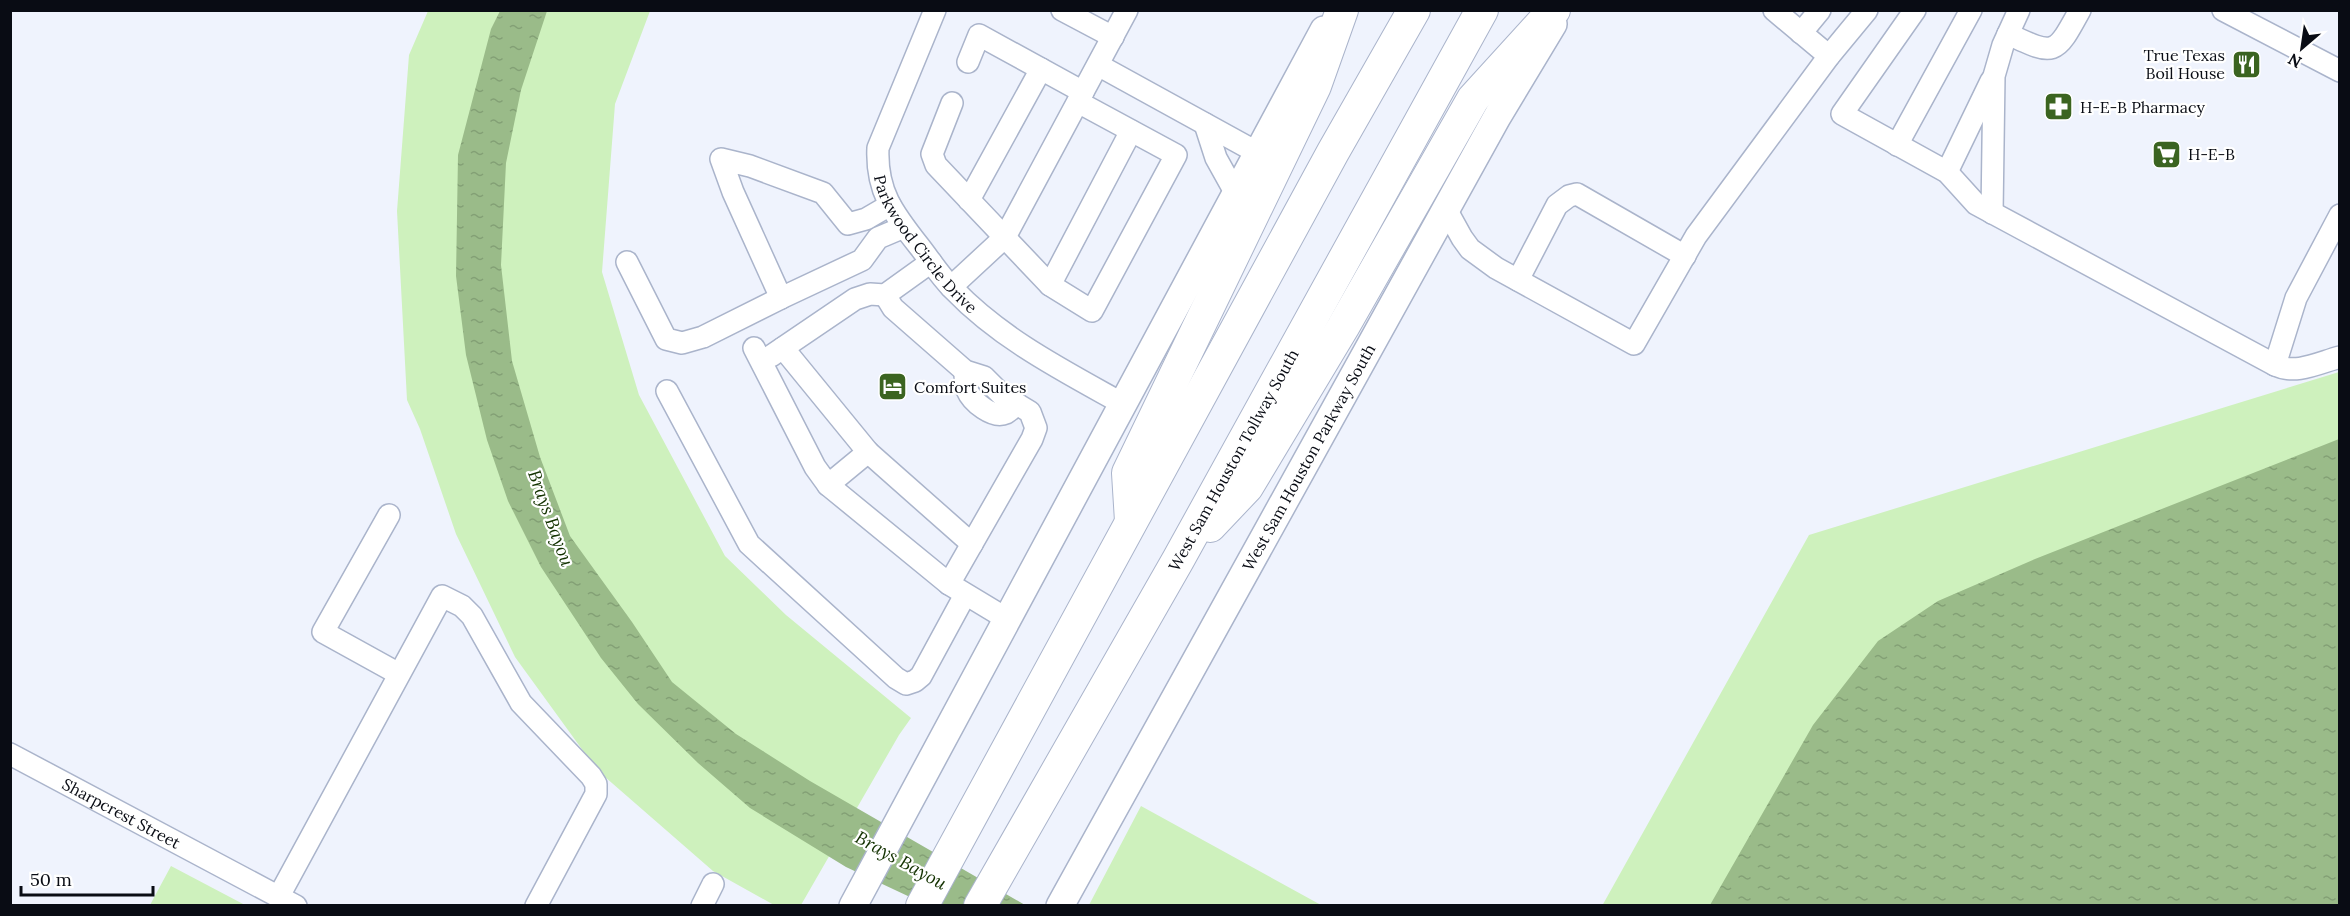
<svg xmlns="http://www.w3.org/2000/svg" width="2350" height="916" font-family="Lora,serif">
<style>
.green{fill:#cef1bd}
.water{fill:url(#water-ripples)}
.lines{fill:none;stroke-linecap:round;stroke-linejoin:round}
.minor-casing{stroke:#aab4cb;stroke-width:24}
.major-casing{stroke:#aab4cb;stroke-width:30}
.highway-casing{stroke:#aab4cb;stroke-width:34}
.minor{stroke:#fff;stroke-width:21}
.major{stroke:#fff;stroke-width:27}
.highway{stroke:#fff;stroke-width:32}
.labels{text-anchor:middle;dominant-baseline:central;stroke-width:4.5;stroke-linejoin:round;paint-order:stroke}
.poi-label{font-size:16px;fill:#090c14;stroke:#fff;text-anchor:start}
.street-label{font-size:16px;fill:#090c14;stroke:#fff}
.water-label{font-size:18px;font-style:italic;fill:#133200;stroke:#fff}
</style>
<defs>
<pattern id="water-ripples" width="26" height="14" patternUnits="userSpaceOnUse" patternTransform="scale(1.5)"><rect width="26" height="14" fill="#9abb89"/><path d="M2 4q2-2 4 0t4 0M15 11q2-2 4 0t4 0" fill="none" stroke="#83a075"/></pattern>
</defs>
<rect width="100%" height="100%" fill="#eff3fd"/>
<!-- green -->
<path class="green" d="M428 11H650L615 104 602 272 639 395 725 556 786 615 911 718 899 735 801 905H774L713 871 597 770 515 657 456 534 420 429 407 400 397 211 409 55Z
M2339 372V905L1602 906 1809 535Z
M1141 806 1321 905H1089Z
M171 866 245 905H150Z"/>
<!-- water -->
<path class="water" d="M500 11H547L521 90 506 163 501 265 512 361 540 457 570 536 632 622 672 682 736 734 810 781 1025 905H927L846 867 750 808 698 763 638 704 601 658 541 567 508 501 487 440 466 355 456 276 458 155 491 29Z
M2339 439V905H1710L1813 725 1878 641 1938 601 2035 559Z"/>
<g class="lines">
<defs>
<g id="minor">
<path id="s1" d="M935 10 878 148C876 191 893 213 919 246 930 260 940 276 953 289 1001 339 1062 370 1123 404"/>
<path d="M1062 10 1113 37"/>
<path d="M1774 10 1829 56"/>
<path d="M1915 10 1842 114 1947 172 1976 204 2275 365C2296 375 2318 363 2340 357"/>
<path d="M2223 10 2340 71"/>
<path d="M1801 33 1820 10"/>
<path d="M2008 34C2055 56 2055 56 2080 10"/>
<path d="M968 62 979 35 1083 92"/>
<path d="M1098 65 1258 153"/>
<path d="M952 103 932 154 936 165 1050 285 1092 311 1176 155 1078 102"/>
<path d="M1205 124 1216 158 1236 194"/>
<path d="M1897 145 1971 10"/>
<path d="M1947 172 1991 81"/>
<path d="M969 200 1041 69"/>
<path d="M890 205 866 219 848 224 823 193 750 166 721 159 733 192 781 298 862 260 878 238 904 227"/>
<path d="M1446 209 1462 238 1470 249 1496 268 1634 344 1696 236 1829 56 1867 10"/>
<path d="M1992 213 1994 76 2003 45 2019 10"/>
<path d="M627 262 666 339 682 343 703 337 781 298"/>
<path d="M1518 280 1557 205 1569 196 1577 194 1685 256"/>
<path d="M1050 285 1131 131"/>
<path d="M951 287 1005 237 1127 10"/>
<path d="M885 295 893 308 965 371 984 377 1002 395 1030 412 1036 428 1032 439 949 584"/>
<path d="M754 348 815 467 828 485 949 584 1007 619"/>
<path d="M783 348 868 452 972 544"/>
<path d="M771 356 855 299 870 294 885 295 931 262"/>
<path d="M2275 365 2296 298 2340 215"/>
<path d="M965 371C965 377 965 385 967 390 972 402 993 419 1006 413 1009 411 1014 407 1017 404"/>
<path d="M667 391 749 544 896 678 906 684 915 681 921 676 965 595"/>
<path d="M828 485 868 452"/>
<path d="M389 515 323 632 399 674"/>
<path id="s2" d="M10 754 296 906"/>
<path d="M279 896 442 596 462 606 472 616 521 703 591 776 596 784V794L536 906"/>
<path d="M702 906 713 884"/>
</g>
<g id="major">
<path d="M853 906 1324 30"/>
<path id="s3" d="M1060 906 1497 117 1553 24"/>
</g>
<g id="highway">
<path d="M1131 521 1128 473 1315 86 1342 10"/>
<path d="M1210 526 1247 487 1343 327 1473 99 1554 10"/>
<path d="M922 906 1333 152 1414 10"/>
<path id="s4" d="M980 906 1178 560 1482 10"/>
</g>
</defs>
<!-- minor casing -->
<use href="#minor" class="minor-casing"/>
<!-- major casing -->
<use href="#major" class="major-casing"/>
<!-- highway casing -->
<use href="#highway" class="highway-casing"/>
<!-- minor -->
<use href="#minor" class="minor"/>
<!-- major -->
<use href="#major" class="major"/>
<!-- highway -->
<use href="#highway" class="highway"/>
</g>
<!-- icons -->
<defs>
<symbol id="restaurant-square" viewBox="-11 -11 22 22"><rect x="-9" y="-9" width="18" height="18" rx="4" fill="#3b6420" stroke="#fff"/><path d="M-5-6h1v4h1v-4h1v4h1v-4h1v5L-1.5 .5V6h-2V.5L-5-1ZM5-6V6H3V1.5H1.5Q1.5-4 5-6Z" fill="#fff"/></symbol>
<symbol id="pharmacy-square" viewBox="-11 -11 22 22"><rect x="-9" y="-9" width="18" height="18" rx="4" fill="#3b6420" stroke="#fff"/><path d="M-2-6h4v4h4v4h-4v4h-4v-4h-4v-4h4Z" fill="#fff"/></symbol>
<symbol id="supermarket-square" viewBox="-11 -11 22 22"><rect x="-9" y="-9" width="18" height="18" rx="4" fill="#3b6420" stroke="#fff"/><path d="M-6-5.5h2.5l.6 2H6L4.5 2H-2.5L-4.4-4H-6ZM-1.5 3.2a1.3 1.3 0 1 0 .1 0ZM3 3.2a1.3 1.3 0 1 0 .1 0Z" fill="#fff"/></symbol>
<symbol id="hotel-square" viewBox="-11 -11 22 22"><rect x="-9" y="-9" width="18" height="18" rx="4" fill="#3b6420" stroke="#fff"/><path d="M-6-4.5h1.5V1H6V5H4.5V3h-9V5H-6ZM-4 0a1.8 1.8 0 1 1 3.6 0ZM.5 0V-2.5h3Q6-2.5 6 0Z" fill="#fff"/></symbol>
</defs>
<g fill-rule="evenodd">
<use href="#restaurant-square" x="2230" y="48" width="33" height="33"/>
<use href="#pharmacy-square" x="2042" y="90" width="33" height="33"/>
<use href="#supermarket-square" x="2150" y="138" width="33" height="33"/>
<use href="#hotel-square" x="876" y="370" width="33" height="33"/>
</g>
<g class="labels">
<!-- poi labels -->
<g class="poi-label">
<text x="2225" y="55" text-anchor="end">True Texas<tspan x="2225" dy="18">Boil House</tspan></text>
<text x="2080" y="107">H-E-B Pharmacy</text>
<text x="2188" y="154">H-E-B</text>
<text x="914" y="387">Comfort Suites</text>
</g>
<!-- street labels -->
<g class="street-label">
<text stroke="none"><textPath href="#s1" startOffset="260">Parkwood Circle Drive</textPath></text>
<text stroke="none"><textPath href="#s3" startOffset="513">West Sam Houston Parkway South</textPath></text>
<text stroke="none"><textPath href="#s4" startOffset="513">West Sam Houston Tollway South</textPath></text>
<text stroke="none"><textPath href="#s2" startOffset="126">Sharpcrest Street</textPath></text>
</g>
<!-- water labels -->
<g class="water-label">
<text transform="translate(551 518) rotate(70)">Brays Bayou</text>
<text transform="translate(901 860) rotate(29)">Brays Bayou</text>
</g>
</g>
<!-- border -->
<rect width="2350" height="916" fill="none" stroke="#090c14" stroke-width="24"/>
<!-- north arrow -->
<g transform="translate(2302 48) rotate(209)" stroke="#ffffff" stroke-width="4.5" paint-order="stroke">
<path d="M0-4.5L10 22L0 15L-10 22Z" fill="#090c14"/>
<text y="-9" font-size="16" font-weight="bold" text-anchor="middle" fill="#090c14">N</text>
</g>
<!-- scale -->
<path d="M21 886v9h132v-9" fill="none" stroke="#090c14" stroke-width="3"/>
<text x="30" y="886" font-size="18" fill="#090c14" stroke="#ffffff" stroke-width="4.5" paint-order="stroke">50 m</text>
</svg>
